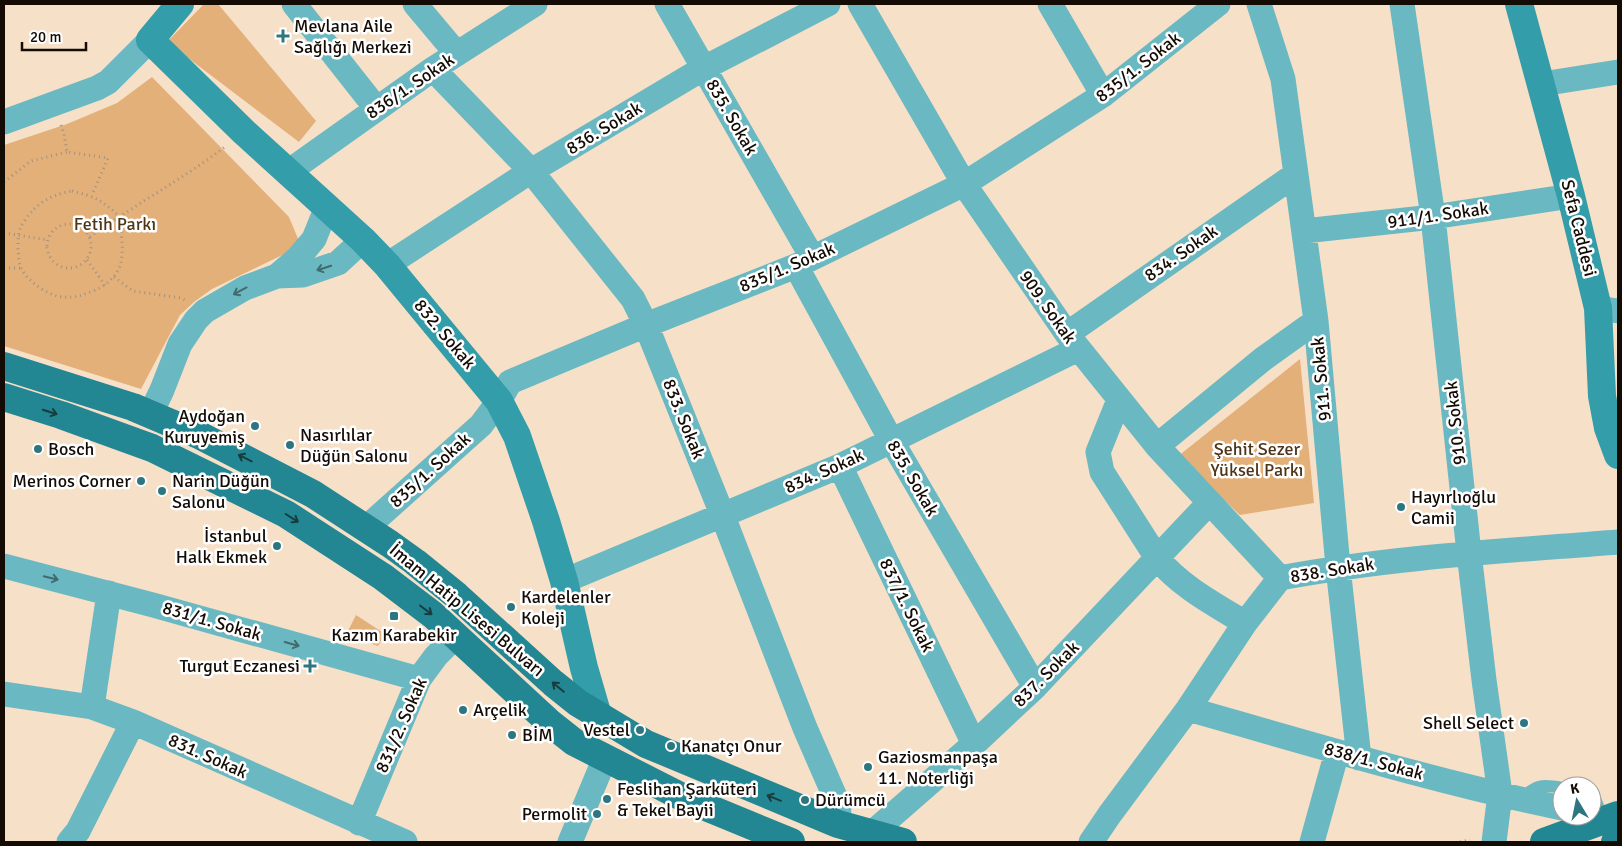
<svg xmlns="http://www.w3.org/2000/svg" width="1622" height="846" font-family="Signika,sans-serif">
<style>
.green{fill:#e3b079}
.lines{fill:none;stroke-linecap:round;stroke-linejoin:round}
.path{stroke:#a2917f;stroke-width:3;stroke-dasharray:1 4;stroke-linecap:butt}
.lane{stroke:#6ab8c2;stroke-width:12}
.street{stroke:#6ab8c2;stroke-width:25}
.secondary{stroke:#349daa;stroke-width:28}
.primary{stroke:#238693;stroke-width:28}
.oneway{stroke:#436a6c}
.oneway2{stroke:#193c3d}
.poi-dot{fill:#2e767f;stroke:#fff;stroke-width:2}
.labels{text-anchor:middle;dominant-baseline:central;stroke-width:5;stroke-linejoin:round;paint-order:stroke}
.poi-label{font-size:18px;fill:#130b04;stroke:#fff;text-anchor:start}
.street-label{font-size:18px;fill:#130b04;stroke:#fff}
.park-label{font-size:18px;fill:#4f3517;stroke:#fff}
</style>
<rect width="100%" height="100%" fill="#f7e0c8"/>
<!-- green -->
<path class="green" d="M204 4H218L316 121 299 142 167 42Z
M152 77 289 217 301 246 212 289 194 302 180 315 141 389 4 346V145L67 124 117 103Z
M1300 359 1314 503 1240 515 1177 457Z
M356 615 385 634 378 646 346 635Z"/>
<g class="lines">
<!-- path -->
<path class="path" d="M61 125 64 134 67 152 108 158 92 195
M4 182 31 161 67 152
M72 191C94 196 103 201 119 216 121 231 124 247 121 262 118 276 106 286 93 291 83 295 75 298 64 297 48 296 28 282 21 268 18 262 19 255 18 249 18 237 18 229 25 220 37 203 52 194 72 191Z
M47 246a22 22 0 1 1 44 0a22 22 0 1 1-44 0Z
M4 233 48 240
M90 237C134 205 183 179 226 146
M87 260 105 285
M4 268H21
M114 277 133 291 181 298 185 300
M1460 842 1470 840"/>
<!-- lane -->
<path class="lane" d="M1592 798 1596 801 1604 821
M1521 799C1536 785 1541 784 1562 788"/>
<!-- street -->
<path class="street" d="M294 4 376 108
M415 4 457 54
M667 4 812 257
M860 4 964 184 1067 334 1157 446 1280 578
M1050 4 1103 95
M1259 4 1283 79 1316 321 1338 567 1359 758
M1402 4 1433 217 1469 553 1484 680 1500 794 1494 842
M433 69 531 171 633 299 646 325 722 514 805 728 839 806 838 824
M1542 84 1618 72
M4 122 97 88 108 82 150 40
M288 172 433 69 535 4
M1304 231 1433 217 1571 196
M387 265 531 171 704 68 828 4
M796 266 891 440 1035 687
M277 276 298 258 314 239 327 207
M1598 308 1618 311
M1067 334 1296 174
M1119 400 1098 452 1102 472 1157 558C1181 587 1214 604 1245 623
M150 415 162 390 180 344 196 320 205 311 245 288 277 276 303 275 338 263 363 240
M1157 446 1263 359 1316 321
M840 466 974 744
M366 528 481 425 499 401 510 382 646 325 796 266 964 184 1103 95 1218 4
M4 566 153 605 419 679
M564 581 840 466 1078 349
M4 694 92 707 133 722 405 842
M92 707 109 593
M1188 709C1312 744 1436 782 1562 808
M359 823 419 679 436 656 456 636
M871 834 974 744 1035 687 1209 503
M69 842 78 831 133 722
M570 842 605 758
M1091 842 1110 814 1188 709 1245 623 1280 578C1392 557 1505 551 1618 542
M1312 842 1337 752"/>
<!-- secondary -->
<path class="secondary" d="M180 4 150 40 244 132 363 240 387 265 499 401 517 436 546 521 564 581 584 668 598 716
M1519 4 1571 196 1598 308 1602 396 1608 428 1618 455"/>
<!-- primary -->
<path class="primary" d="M4 366 133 407 199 435 313 494 390 544 415 562 457 596 553 683 578 703 646 744 838 824 903 842
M4 397 61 415 152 448 286 514 383 577 433 615 550 723 574 742 684 798 791 842
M1544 842 1618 815
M1615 842 1618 841"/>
</g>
<!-- one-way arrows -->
<defs><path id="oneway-shaft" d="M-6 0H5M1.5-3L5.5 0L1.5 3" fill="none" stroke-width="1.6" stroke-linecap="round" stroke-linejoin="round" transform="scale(1.25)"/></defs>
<g class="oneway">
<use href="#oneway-shaft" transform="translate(324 268) rotate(162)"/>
<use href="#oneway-shaft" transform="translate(240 291) rotate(152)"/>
<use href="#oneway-shaft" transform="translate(51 578) rotate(14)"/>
<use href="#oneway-shaft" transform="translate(292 644) rotate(16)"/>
</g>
<g class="oneway2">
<use href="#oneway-shaft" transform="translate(50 412) rotate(18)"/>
<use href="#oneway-shaft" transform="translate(245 458) rotate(-153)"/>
<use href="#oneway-shaft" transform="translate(292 518) rotate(32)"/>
<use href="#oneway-shaft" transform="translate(426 610) rotate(37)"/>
<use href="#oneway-shaft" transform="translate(558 687) rotate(-140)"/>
<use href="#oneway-shaft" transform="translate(774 798) rotate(-158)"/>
</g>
<!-- markers -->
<g class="poi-dot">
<path d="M280.5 28.5h5v5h5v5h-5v5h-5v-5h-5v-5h5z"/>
<circle cx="255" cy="426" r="5"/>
<circle cx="290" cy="445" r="5"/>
<circle cx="38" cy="449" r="5"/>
<circle cx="141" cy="481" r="5"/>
<circle cx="162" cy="491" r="5"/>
<circle cx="1401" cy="507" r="5"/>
<circle cx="277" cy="546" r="5"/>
<circle cx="511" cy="607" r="5"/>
<rect x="389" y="611" width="10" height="10" rx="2.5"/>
<path d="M307.5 658.5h5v5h5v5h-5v5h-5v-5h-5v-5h5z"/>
<circle cx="463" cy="710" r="5"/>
<circle cx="1524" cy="723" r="5"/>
<circle cx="640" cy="730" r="5"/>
<circle cx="512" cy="735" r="5"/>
<circle cx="671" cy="746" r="5"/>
<circle cx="868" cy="767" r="5"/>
<circle cx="607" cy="799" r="5"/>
<circle cx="805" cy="800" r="5"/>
<circle cx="597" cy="814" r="5"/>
</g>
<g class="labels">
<!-- poi labels -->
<g class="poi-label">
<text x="294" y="26">Mevlana Aile<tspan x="294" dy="21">Sağlığı Merkezi</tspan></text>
<text x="245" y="416" text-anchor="end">Aydoğan<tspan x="245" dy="21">Kuruyemiş</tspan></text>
<text x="300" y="435">Nasırlılar<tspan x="300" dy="21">Düğün Salonu</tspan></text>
<text x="48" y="449">Bosch</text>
<text x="131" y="481" text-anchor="end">Merinos Corner</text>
<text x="172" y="481">Narin Düğün<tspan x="172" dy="21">Salonu</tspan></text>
<text x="1411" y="497">Hayırlıoğlu<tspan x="1411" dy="21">Camii</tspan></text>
<text x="267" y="536" text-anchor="end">İstanbul<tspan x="267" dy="21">Halk Ekmek</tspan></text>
<text x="521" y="597">Kardelenler<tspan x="521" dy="21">Koleji</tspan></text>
<text x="394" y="635" text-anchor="middle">Kazım Karabekir</text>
<text x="300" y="666" text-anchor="end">Turgut Eczanesi</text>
<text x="473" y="710">Arçelik</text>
<text x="1514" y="723" text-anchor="end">Shell Select</text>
<text x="630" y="730" text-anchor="end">Vestel</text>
<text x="522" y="735">BİM</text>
<text x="681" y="746">Kanatçı Onur</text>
<text x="878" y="757">Gaziosmanpaşa<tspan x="878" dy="21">11. Noterliği</tspan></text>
<text x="617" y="789">Feslihan Şarküteri<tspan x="617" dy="21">&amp; Tekel Bayii</tspan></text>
<text x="815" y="800">Dürümcü</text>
<text x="587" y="814" text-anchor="end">Permolit</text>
</g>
<!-- street labels -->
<g class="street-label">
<text transform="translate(1138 67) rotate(-38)">835/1. Sokak</text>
<text transform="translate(410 86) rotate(-34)">836/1. Sokak</text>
<text transform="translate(732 117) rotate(60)">835. Sokak</text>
<text transform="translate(604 128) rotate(-31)">836. Sokak</text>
<text transform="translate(1438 215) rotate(-8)">911/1. Sokak</text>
<text transform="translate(1579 228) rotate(76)">Sefa Caddesi</text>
<text transform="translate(1181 253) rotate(-35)">834. Sokak</text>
<text transform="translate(787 267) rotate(-23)">835/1. Sokak</text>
<text transform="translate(1048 307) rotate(55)">909. Sokak</text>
<text transform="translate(445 334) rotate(50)">832. Sokak</text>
<text transform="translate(1321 379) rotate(-95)">911. Sokak</text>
<text transform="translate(684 419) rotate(68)">833. Sokak</text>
<text transform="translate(1455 423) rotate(-96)">910. Sokak</text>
<text transform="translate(430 470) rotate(-42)">835/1. Sokak</text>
<text transform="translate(824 471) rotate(-24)">834. Sokak</text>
<text transform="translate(913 478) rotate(60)">835. Sokak</text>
<text transform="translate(1332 570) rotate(-9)">838. Sokak</text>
<text transform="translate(907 605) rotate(64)">837/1. Sokak</text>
<text transform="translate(467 610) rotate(40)">İmam Hatip Lisesi Bulvarı</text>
<text transform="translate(212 621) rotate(16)">831/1. Sokak</text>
<text transform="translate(1046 674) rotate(-45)">837. Sokak</text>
<text transform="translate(401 725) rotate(-66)">831/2. Sokak</text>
<text transform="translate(208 756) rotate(24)">831. Sokak</text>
<text transform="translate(1374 761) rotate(15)">838/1. Sokak</text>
</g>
<!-- park labels -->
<g class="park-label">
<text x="115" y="224">Fetih Parkı</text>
<text x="1257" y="449">Şehit Sezer<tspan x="1257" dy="21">Yüksel Parkı</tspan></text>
</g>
</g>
<!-- border -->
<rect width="1622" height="846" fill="none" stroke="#130b04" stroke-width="10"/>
<!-- north arrow -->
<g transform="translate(1577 801) rotate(350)"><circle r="24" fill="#ffffff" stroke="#a19d9b"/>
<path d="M0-4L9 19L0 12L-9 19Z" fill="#2e767f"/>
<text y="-8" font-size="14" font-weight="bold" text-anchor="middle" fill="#130b04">K</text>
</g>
<!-- scale -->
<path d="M22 42v8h64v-8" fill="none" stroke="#130b04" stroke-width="2.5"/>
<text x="30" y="42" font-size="15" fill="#130b04" stroke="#ffffff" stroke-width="4" paint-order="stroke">20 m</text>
</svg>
